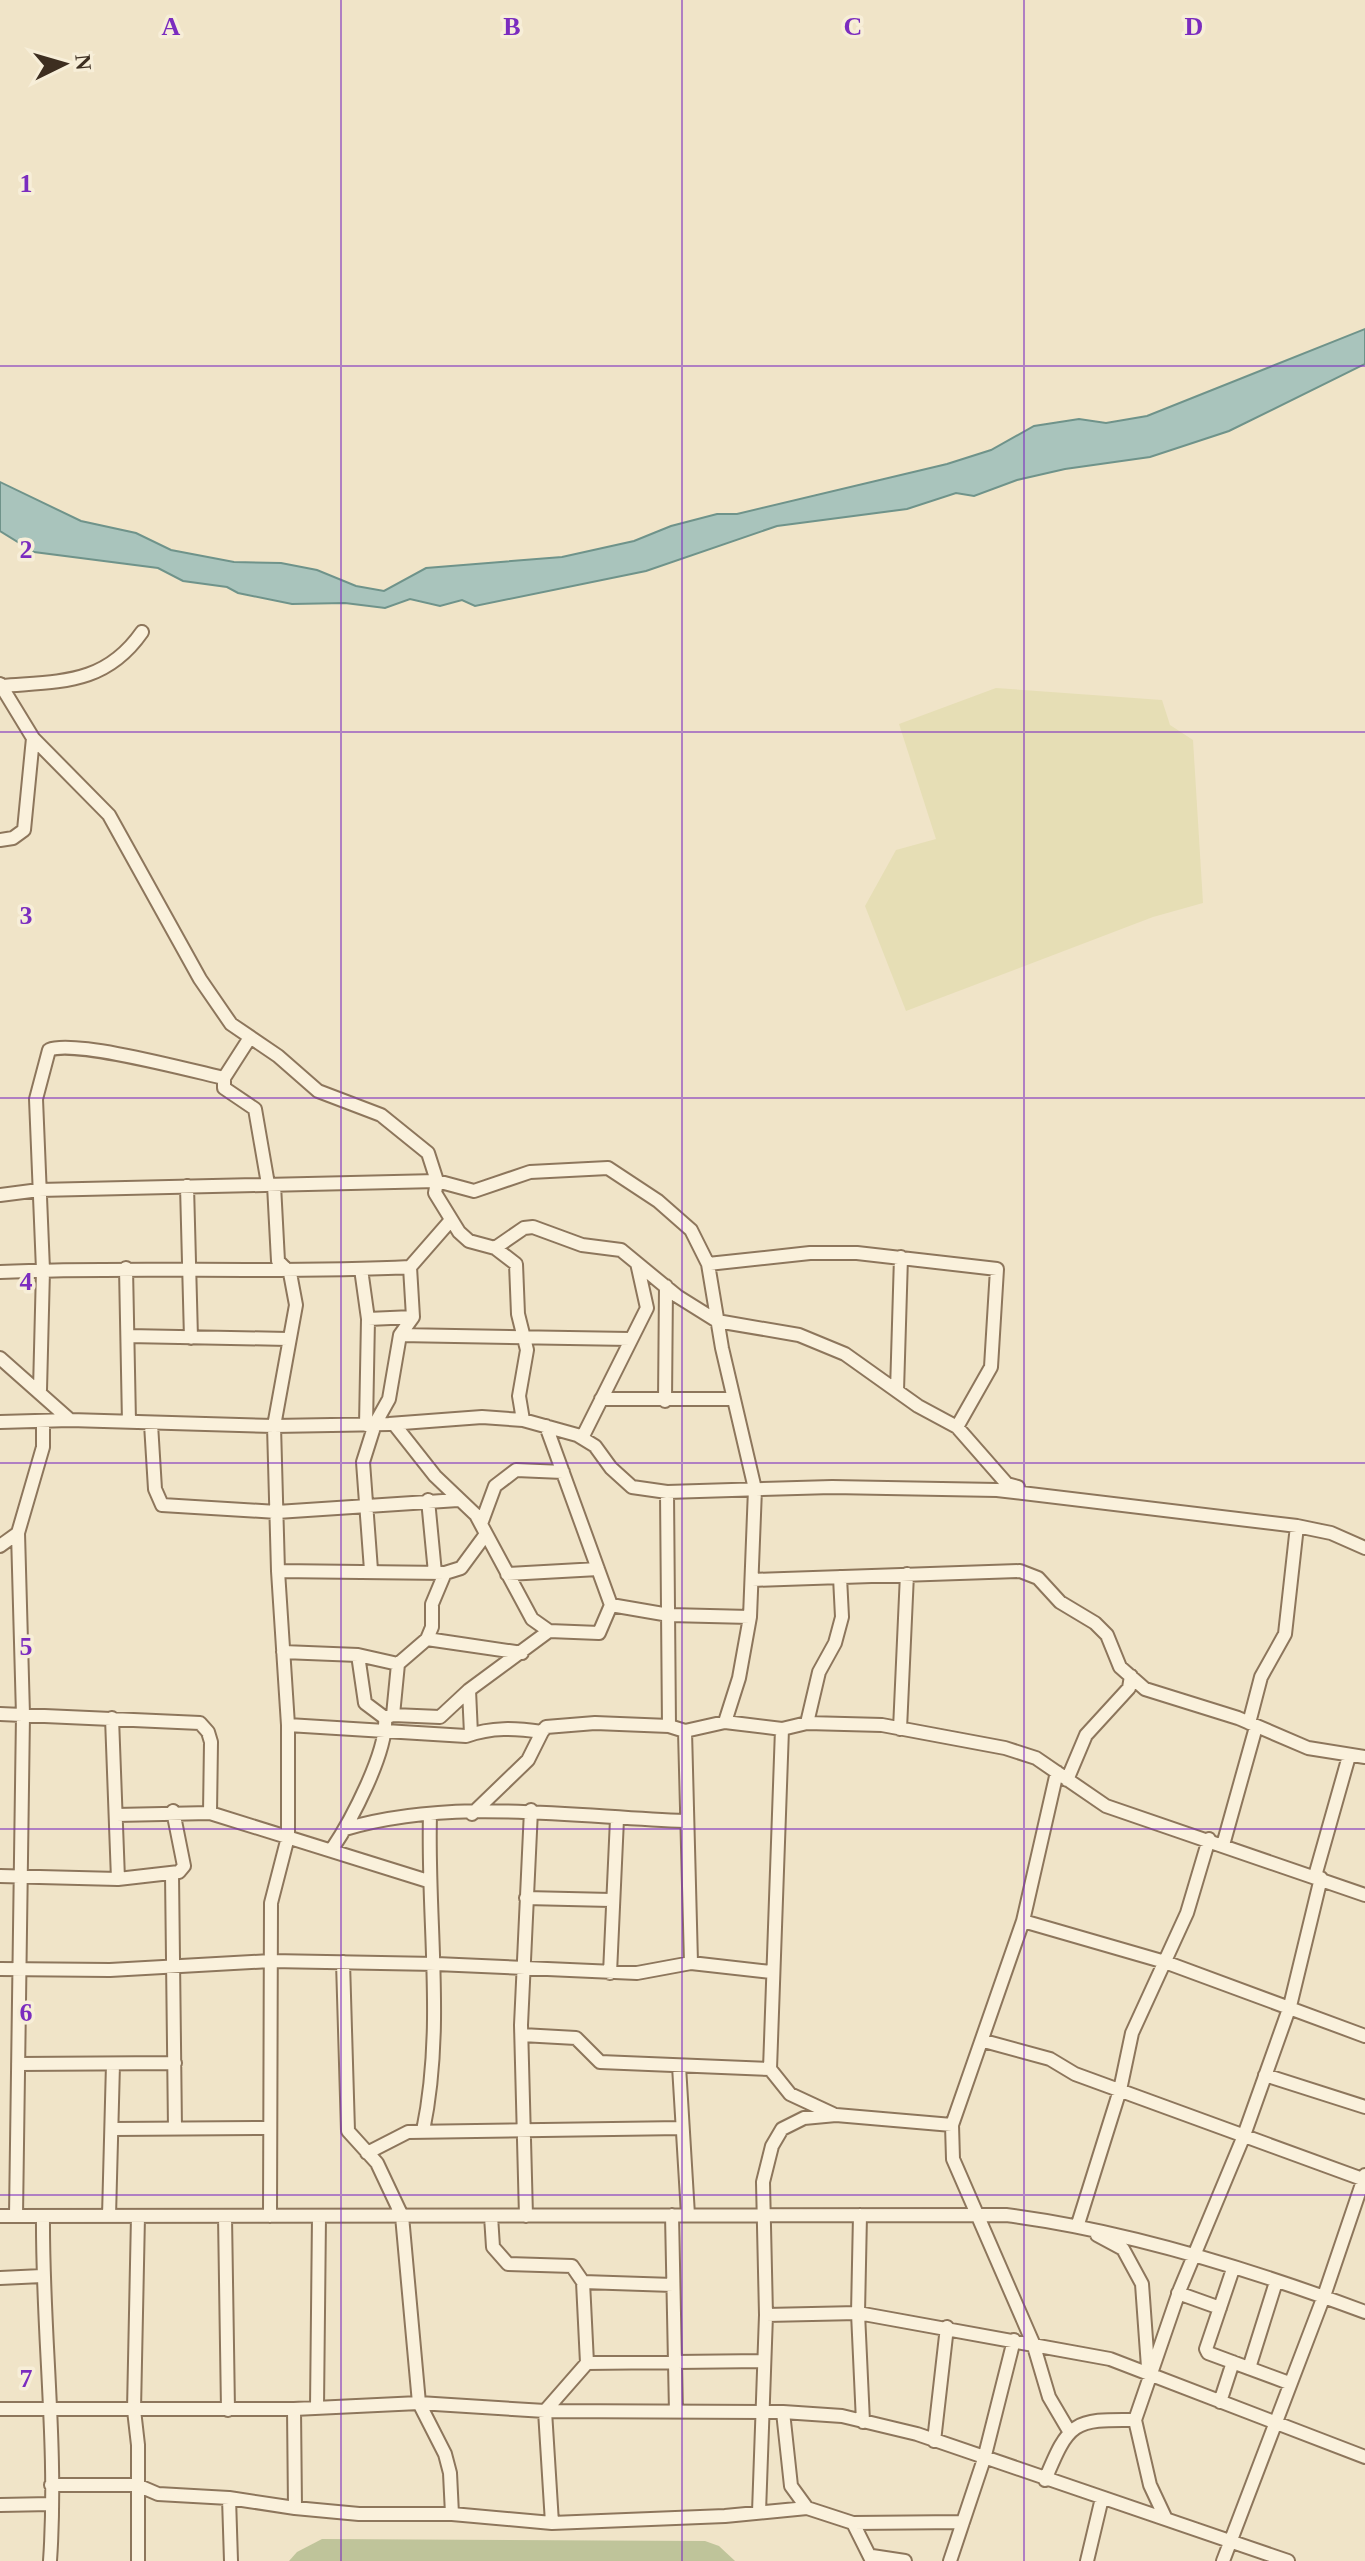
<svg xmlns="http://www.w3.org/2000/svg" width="1365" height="2561" font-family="Georgia,serif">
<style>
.farmland{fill:#e6deb5}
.cemetery{fill:#bfc49a}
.water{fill:#a9c4bc;stroke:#6f938a;stroke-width:2}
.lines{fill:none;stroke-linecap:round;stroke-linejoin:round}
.street-casing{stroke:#8d765c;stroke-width:16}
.street{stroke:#faf1dc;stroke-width:12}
.grid{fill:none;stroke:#7b2cbf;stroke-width:2;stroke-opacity:0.55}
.grid-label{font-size:26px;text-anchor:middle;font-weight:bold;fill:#7b2cbf;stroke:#f7eed8;stroke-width:7;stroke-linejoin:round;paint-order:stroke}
</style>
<rect width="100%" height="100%" fill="#f0e4c8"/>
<!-- farmland -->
<path class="farmland" d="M996 688 1162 700 1170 725 1193 740 1203 903 1153 917 906 1011 865 906 896 850 936 839 899 724Z"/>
<!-- cemetery -->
<path class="cemetery" d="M322 2539 705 2541 719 2546 735 2561H289L297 2552Z"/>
<!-- water -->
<path class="water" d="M1365 329V364L1229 431 1150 457 1065 469 1017 480 974 496 956 493 907 509 777 526 646 571 475 606 462 600 440 606 410 599 385 608 345 603 292 604 238 593 227 587 183 581 158 568 34 552 0 531V482L81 521 136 533 171 550 234 562 281 563 317 570 356 586 384 591 426 568 562 557 634 541 671 526 717 514H737L947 464 991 450 1034 426 1079 419 1106 423 1147 416Z"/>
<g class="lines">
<defs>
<path id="street" d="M0 684 33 738 109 815 200 979 231 1024 278 1056 318 1091 381 1115 428 1153 437 1181 435 1193 459 1232 469 1241 495 1248 516 1264 518 1314 527 1350 519 1396 523 1420
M2 686C60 681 105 685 142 632
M0 840 13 838 24 830 33 738
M249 1039 224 1078V1088L255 1109 268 1184
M187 1186 191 1338
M0 1195 39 1190 437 1181 474 1191 530 1172 608 1168 658 1201 691 1230 708 1264 722 1348 755 1489 750 1617 739 1678 725 1722
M495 1248 524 1228 533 1227 582 1245 621 1250 677 1296 717 1321 799 1335 845 1354 918 1406 957 1427 1007 1484 1018 1487
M708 1264 810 1253H857L997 1269 991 1367 957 1427
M126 1268 129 1422
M361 1269 368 1319 366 1425
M0 1272C137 1266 273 1274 410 1267
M368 1319 413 1317
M400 1335 630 1339
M128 1336 288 1339
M0 1358 70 1420
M40 1390 43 1270 36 1099 49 1050C74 1039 193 1071 224 1078
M897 1391 901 1257
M601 1399H734
M665 1401 666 1286
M0 1422 70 1420 274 1426 389 1424 482 1417 523 1420 577 1435 595 1446 611 1468 632 1487 667 1492 832 1487 997 1490 1297 1526 1331 1533 1365 1548
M151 1424 155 1489 162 1505 277 1512 458 1500
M394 1424 435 1476 476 1515 532 1619 549 1631 599 1633 611 1605 546 1426
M582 1438 647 1308 637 1263
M667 1492 669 1726
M428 1500 435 1573
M481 1524 495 1486 516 1470 563 1472
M0 1546 18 1533
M371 1570 363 1462 375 1424 389 1399 400 1335 413 1317 410 1267 451 1220
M278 1571 445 1573
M507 1574 598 1569
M840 1577 842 1617 835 1643 819 1672 807 1723 882 1725 1005 1748 1036 1758 1106 1806 1365 1895
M752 1580 1020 1571 1038 1578 1060 1602 1095 1623 1107 1635 1120 1667 1145 1689 1238 1718 1308 1748 1365 1757
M611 1605 669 1615 750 1617
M427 1639 522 1653
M283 1652 358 1655 398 1664
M358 1655 365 1703 385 1718
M469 1690 471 1734
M0 1714 200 1723 208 1732 211 1742 210 1813
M393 1715 440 1717 469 1690 549 1631
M112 1718 118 1879
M807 1723 782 1729 770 2069 790 2094 833 2114
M1249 1723 1261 1677 1285 1634 1297 1526
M288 1725 466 1736C492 1727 515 1728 542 1732L546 1727 595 1723 669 1726 685 1731 725 1722 782 1729
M900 1729 907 1574
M685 1731 691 1963
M1057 1772 1023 1921 952 2125 953 2159 1033 2343 1049 2397 1069 2431
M1067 1780 1086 1735 1129 1688 1131 1676
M472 1814 528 1760 542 1732
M116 1815 210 1813 428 1881
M345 1829C454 1797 573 1817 685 1821
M1223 1845 1256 1727
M332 1849C351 1821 388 1751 385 1718L393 1715 398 1664 427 1639 432 1627V1604L445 1573 461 1568 486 1534
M172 1874 175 2129
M0 1876 118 1879 179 1872 184 1866 173 1811
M1315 1876 1349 1756
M526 1898 611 1900
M1023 1921 1165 1962 1365 2036
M343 1962 348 2131 377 2163 402 2216 419 2403 445 2454 450 2473 452 2514
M0 1969 110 1970 271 1961 436 1964 637 1973 691 1963 771 1972
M610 1973 617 1819
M522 2035 576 2038 600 2062 770 2069
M984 2041 1050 2059 1075 2074 1365 2180
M18 2064 175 2063
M679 2066 688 2215
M1265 2075 1365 2107
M113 2129 269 2128
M423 2131C445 2025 427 1921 430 1815
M367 2153 408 2132 682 2128
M672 2215 676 2412
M860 2215 858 2313 863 2422
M0 2216 1006 2215C1124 2230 1253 2270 1365 2312
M16 2216 23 1715 18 1533 43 1447V1422
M43 2216C42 2331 58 2445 50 2561
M109 2216 113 2064
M225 2216 228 2410
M270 2216 271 1903 288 1837V1725L278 1571 274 1426 296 1305 290 1273 278 1261 274 1185
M491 2216 493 2247 508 2264 572 2266 583 2282 673 2285
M526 2216 521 2025 531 1810
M1078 2224 1120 2090 1132 2033 1187 1913 1209 1839
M1097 2235 1123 2249 1142 2284 1148 2367
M1233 2269 1206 2349 1208 2353 1289 2383
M0 2278 42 2276
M1178 2293 1220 2308
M766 2315 858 2313 1110 2359 1365 2457
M587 2363 764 2361
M1249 2368 1276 2282
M1220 2402 1233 2362
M317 2408 319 2216
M0 2409H294L419 2403 545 2411 587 2363 583 2282
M294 2409 295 2508
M783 2412 791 2486 807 2508 853 2523 872 2561
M934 2441 947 2327
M1045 2480C1069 2422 1073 2419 1135 2420
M51 2485H137L158 2494 229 2498 295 2508 359 2514H452L552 2523 725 2516 807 2508
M229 2498 231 2561
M0 2505 51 2504
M759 2512 766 2315 763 2182 772 2146 782 2129 804 2118 836 2115 952 2125
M1165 2517 1150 2485 1135 2420 1180 2289 1243 2138 1290 2006 1321 1878
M552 2523 545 2411 783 2412 842 2416 917 2434 1288 2561
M853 2523 963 2522
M872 2556 905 2561
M138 2561V2445L134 2410 138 2216
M950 2561 984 2459 1014 2340
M1087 2561 1102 2498
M1223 2561 1324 2296 1365 2175"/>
</defs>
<!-- street casing -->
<use href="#street" class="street-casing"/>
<!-- street -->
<use href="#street" class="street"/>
</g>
<!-- grid -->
<path class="grid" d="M341 0V2561M682 0V2561M1024 0V2561M0 366H1365M0 732H1365M0 1098H1365M0 1463H1365M0 1829H1365M0 2195H1365"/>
<g class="grid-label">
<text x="171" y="35">A</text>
<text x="512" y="35">B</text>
<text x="853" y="35">C</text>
<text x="1194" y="35">D</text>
<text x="26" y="192">1</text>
<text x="26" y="558">2</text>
<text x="26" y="924">3</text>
<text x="26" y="1290">4</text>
<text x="26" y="1655">5</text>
<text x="26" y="2021">6</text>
<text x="26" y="2387">7</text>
</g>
<!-- north arrow -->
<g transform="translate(64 64) rotate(85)" stroke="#f7eed8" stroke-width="6" paint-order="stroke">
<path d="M0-6L14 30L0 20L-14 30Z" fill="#3d2e20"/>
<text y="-12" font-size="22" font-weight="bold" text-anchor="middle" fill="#3d2e20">N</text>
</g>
</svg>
